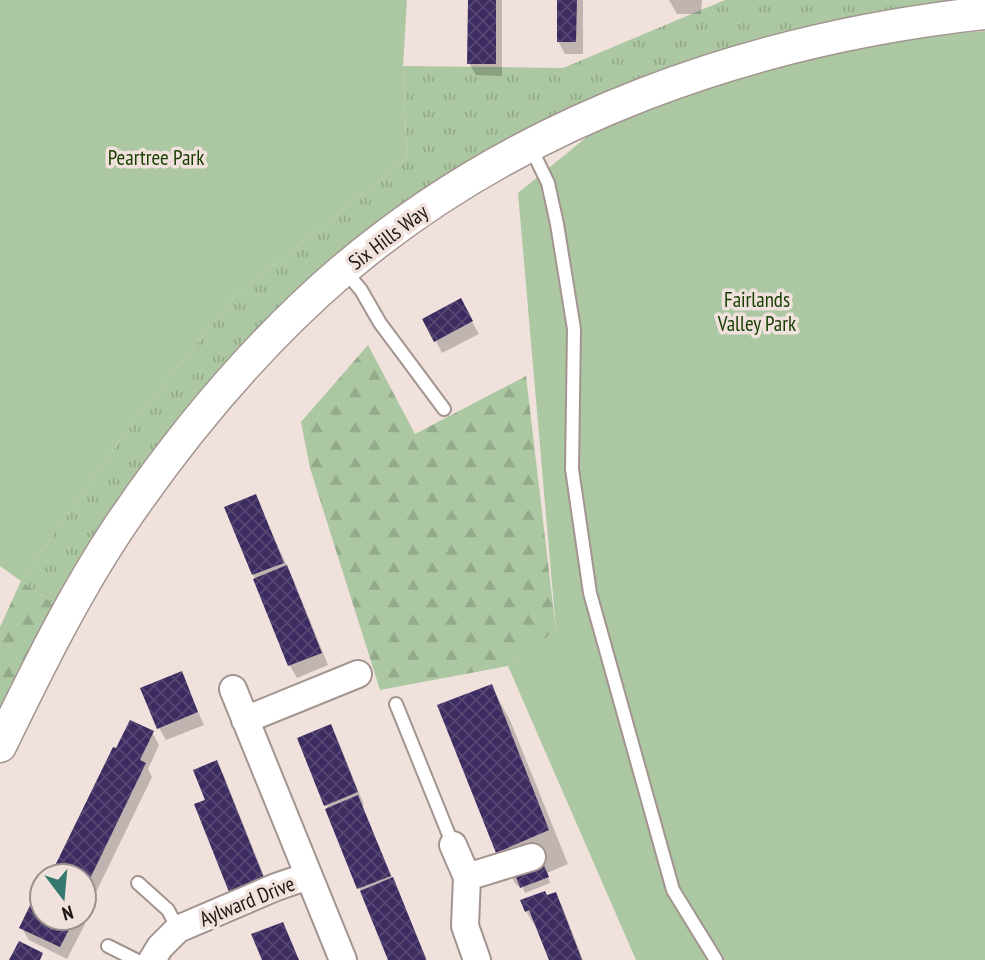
<svg xmlns="http://www.w3.org/2000/svg" width="985" height="960" font-family="'PT Sans Narrow',sans-serif">
<style>
.grass{fill:url(#grass-tufts)}
.forest{fill:url(#forest-firs)}
.park{fill:#acc8a2}
.shadow{fill:#0003}
.building{fill:url(#building-cross-hatch)}
.lines{fill:none;stroke-linecap:round;stroke-linejoin:round}
.service-casing{stroke:#a3948f;stroke-width:16}
.minor-casing{stroke:#a3948f;stroke-width:30}
.tertiary-casing{stroke:#a3948f;stroke-width:35}
.service{stroke:#fff;stroke-width:12}
.minor{stroke:#fff;stroke-width:26}
.tertiary{stroke:#fff;stroke-width:32}
.labels{text-anchor:middle;dominant-baseline:central;stroke-width:7;stroke-linejoin:round;paint-order:stroke}
.park-label{font-size:21px;fill:#163e00;stroke:#f1e1dc}
.street-label{font-size:21px;fill:#1c1715;stroke:#f1e1dc}
</style>
<defs>
<pattern id="grass-tufts" width="24" height="20" patternUnits="userSpaceOnUse" patternTransform="scale(1.75)"><rect width="24" height="20" fill="#acc8a2"/><path d="M3 7l-1-3M5 7V3M7 7l1-3M15 17l-1-3M17 17v-4M19 17l1-3" fill="none" stroke="#93ab8b"/></pattern>
<pattern id="forest-firs" width="22" height="20" patternUnits="userSpaceOnUse" patternTransform="scale(1.75)"><rect width="22" height="20" fill="#acc8a2"/><path d="M5 1l3.5 6h-7zM16 11l3.5 6h-7z" fill="#93ab8b"/></pattern>
<pattern id="building-cross-hatch" width="8" height="8" patternUnits="userSpaceOnUse" patternTransform="scale(1.75)"><rect width="8" height="8" fill="#3d2c62"/><path d="M0 0l8 8M0 8l8-8" fill="none" stroke="#564873"/></pattern>
</defs>
<rect width="100%" height="100%" fill="#f1e1dc"/>
<!-- grass -->
<path class="grass" d="M725 0H985L441 181 91 545 54 604 21 581 124 434 235 296 407 158 403 66 563 68Z"/>
<!-- forest -->
<path class="forest" d="M368 345 415 434 526 376 556 631 508 666 380 690 310 468 301 422Z
M21 581 54 604 0 717V627Z"/>
<!-- park -->
<path class="park" d="M0 0H407L403 66 407 158 235 296 124 434 21 581 0 566Z
M985 31V960H636L508 666 556 630 518 193 588 136 657 103 738 75 814 57 910 38Z"/>
<!-- shadow -->
<path class="shadow" d="M470 0H502V76L476 75 469 63Z
M559 0H583V54H565L558 41Z
M669 0H702L701 14H677Z
M460 300 479 334 442 353 436 341Z
M255 496 293 579 328 665 297 678 290 666 226 507Z
M181 673 204 725 166 740 159 728Z
M491 686 510 720 568 864 547 873 550 883 525 893 521 884 517 886 497 853 439 706Z
M330 726 337 738 364 805 362 806 427 960H390L359 888 326 805Z
M152 732 159 745 148 769 152 777 84 917V876H52L117 751Z
M216 762 223 774 270 891 238 903 231 891 208 801Z
M555 894 562 906 583 960H550L536 922 533 923 526 911Z
M42 895V918H83L85 924 67 959 29 940 21 927Z"/>
<!-- building -->
<path class="building" d="M468 0H496V64H467Z
M557 0H577L576 42H557Z
M461 298 473 321 434 342 422 319Z
M256 494 284 563 252 575 224 507Z
M287 565 322 653 288 666 253 579Z
M182 671 198 712 157 729 140 688Z
M492 684 549 830 496 853 437 705Z
M130 720 154 731 140 760 146 763 84 891V876H50L113 747 116 748Z
M331 724 358 792 324 806 297 738Z
M217 760 264 878 229 892 194 804 205 800 193 770Z
M358 795 391 876 357 889 325 809Z
M543 863 549 877 520 888 515 874Z
M393 877 426 959 425 960H388L360 891Z
M37 891 42 893V918H75L60 947 19 928Z
M545 891 547 895 556 892 582 960H549L529 910 525 912 520 900Z
M283 922 299 960H262L251 934Z
M19 941 43 953 40 960H9Z"/>
<g class="lines">
<defs>
<path id="service" d="M530 146 548 183 557 224 574 329 572 469 590 593 673 890 716 960
M344 270 361 290 380 323 444 409
M396 704 453 845
M138 883 168 910 178 929
M108 946 136 960"/>
<path id="minor" d="M233 689 343 960
M245 720 358 674
M453 845 467 877 465 926 477 960
M467 877 532 857
M152 960 160 947 178 929 276 887 308 876"/>
<path id="tertiary" d="M0 746C37 670 74 594 121 524 184 431 258 343 343 270 522 118 754 38 985 13"/>
</defs>
<!-- service casing -->
<use href="#service" class="service-casing"/>
<!-- minor casing -->
<use href="#minor" class="minor-casing"/>
<!-- tertiary casing -->
<use href="#tertiary" class="tertiary-casing"/>
<!-- service -->
<use href="#service" class="service"/>
<!-- minor -->
<use href="#minor" class="minor"/>
<!-- tertiary -->
<use href="#tertiary" class="tertiary"/>
</g>
<g class="labels">
<!-- park labels -->
<g class="park-label">
<text x="156" y="157">Peartree Park</text>
<text x="757" y="299">Fairlands<tspan x="757" dy="24">Valley Park</tspan></text>
</g>
<!-- street labels -->
<g class="street-label">
<text transform="translate(388 237) rotate(-37)">Six Hills Way</text>
<text transform="translate(247 901) rotate(-22)">Aylward Drive</text>
</g>
</g>
<!-- north arrow -->
<g transform="translate(63 897) rotate(164)"><circle r="33" fill="#f1e1dc" stroke="#9c908c" stroke-width="2"/>
<path d="M0-5L12 26L0 18L-12 26Z" fill="#34796e"/>
<text y="-10" font-size="19" font-weight="bold" text-anchor="middle" fill="#1c1715">N</text>
</g>
</svg>
